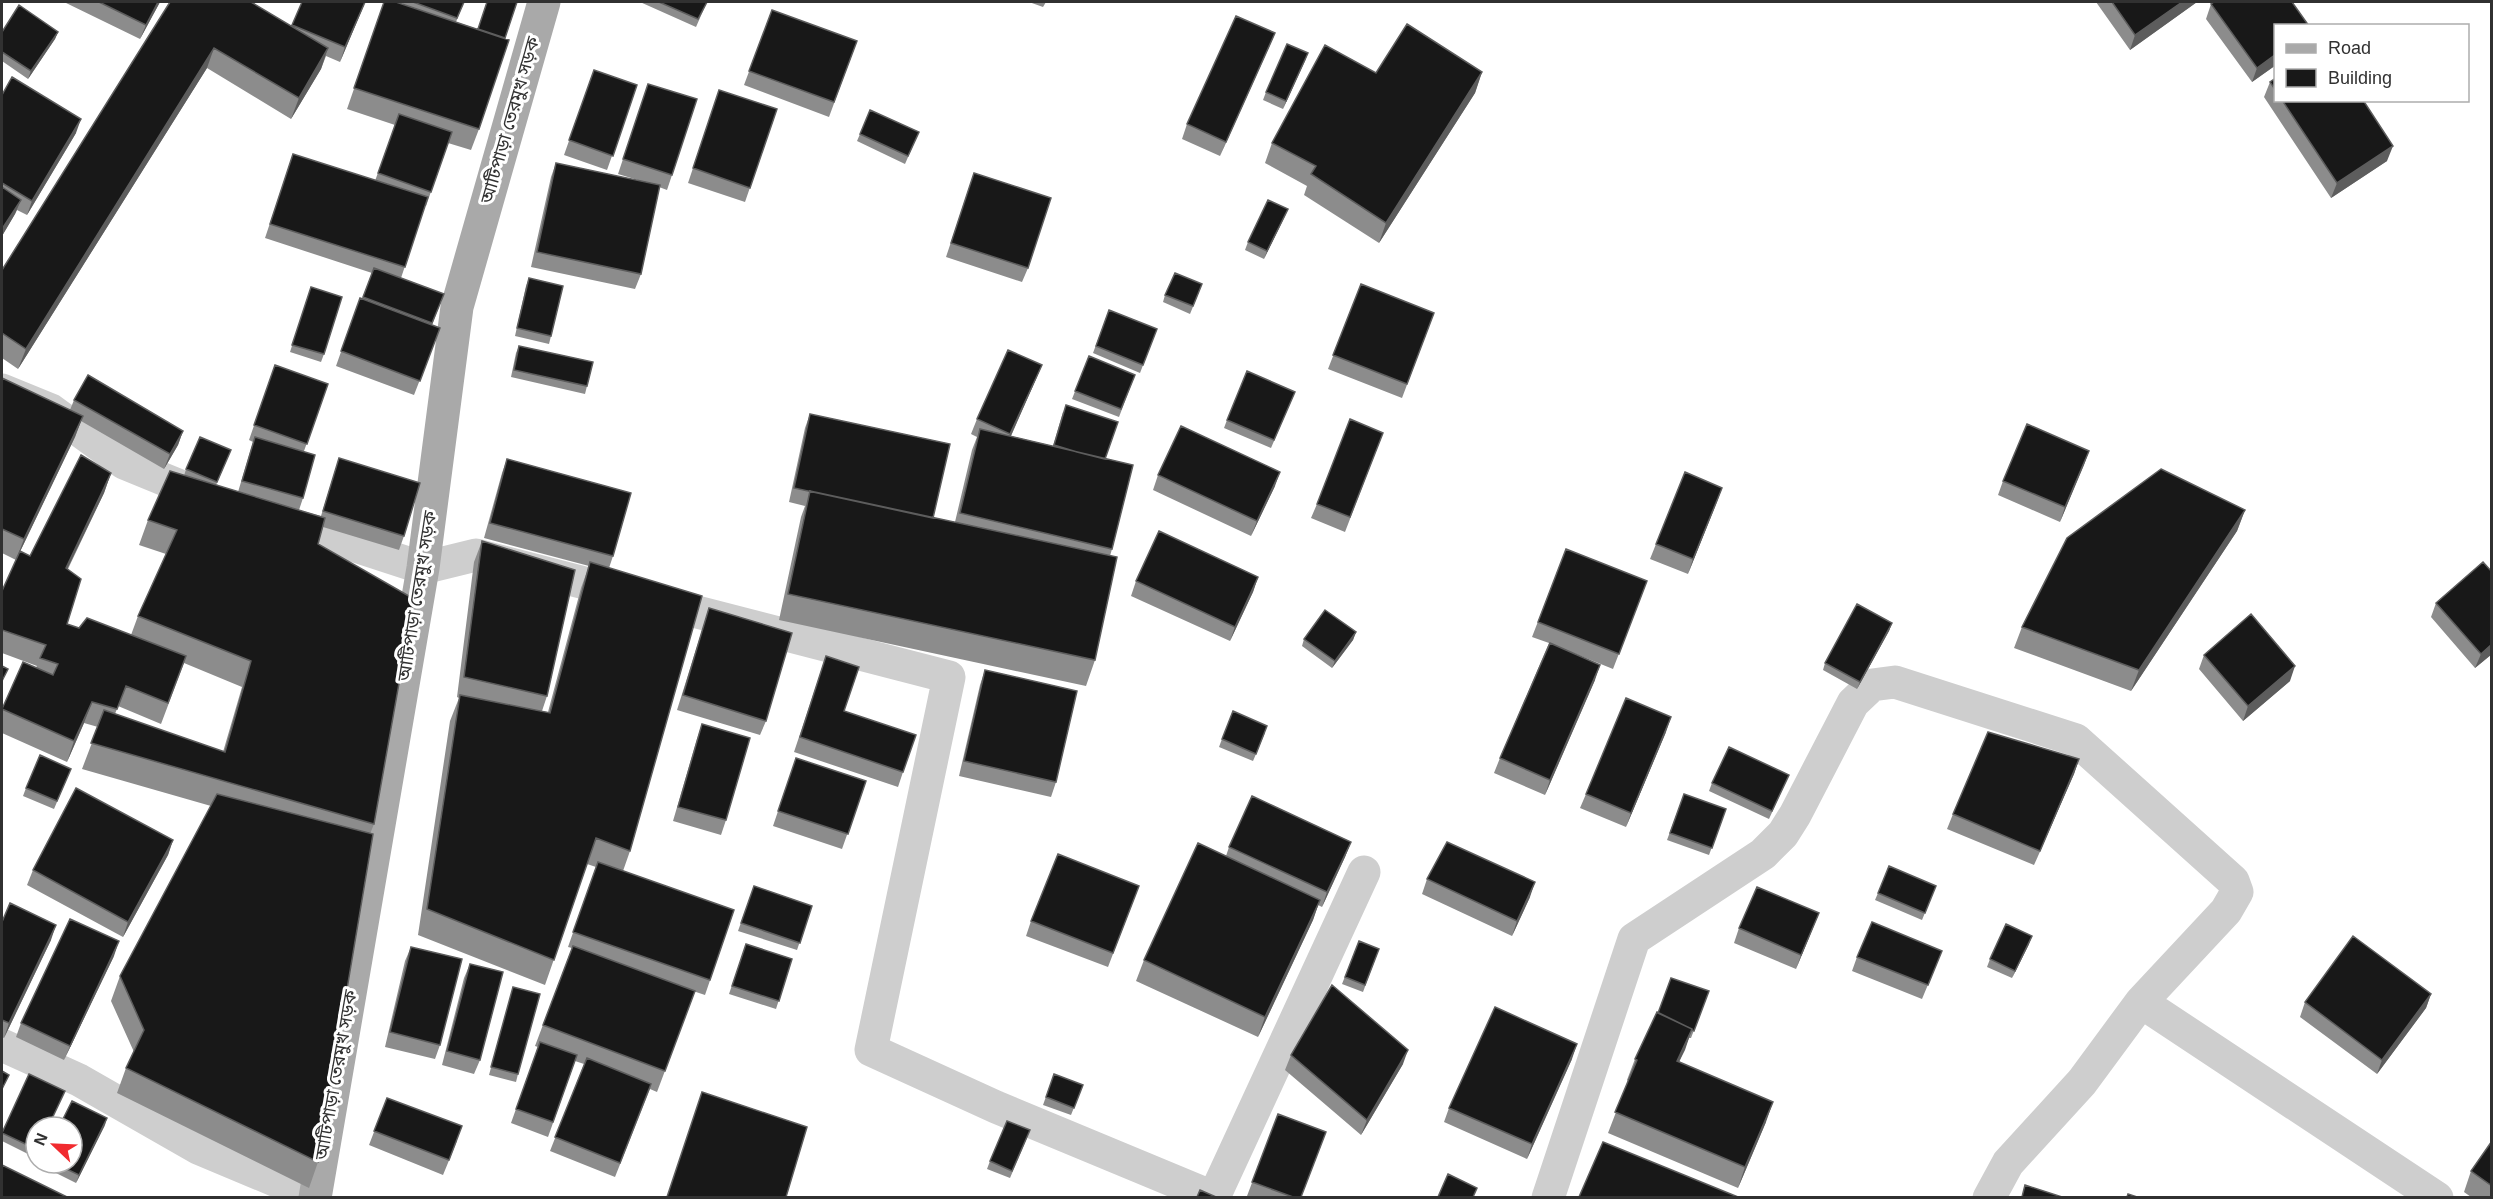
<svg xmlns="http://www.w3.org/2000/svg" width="2493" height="1199" font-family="Helvetica,'Noto Sans Bengali',sans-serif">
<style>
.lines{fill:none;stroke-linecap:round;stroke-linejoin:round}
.minor{stroke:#cecece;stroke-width:33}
.major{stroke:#a9a9a9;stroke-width:33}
.wall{fill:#8c8c8c;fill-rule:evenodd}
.shaded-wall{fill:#5d5d5d}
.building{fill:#181818;stroke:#5d5d5d;stroke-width:1.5}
.labels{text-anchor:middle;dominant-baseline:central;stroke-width:6;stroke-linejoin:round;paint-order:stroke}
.street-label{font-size:18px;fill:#313131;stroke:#fff}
</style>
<rect width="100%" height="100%" fill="#fff"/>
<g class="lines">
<!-- minor -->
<path class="minor" d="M2 390 51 410 124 463 207 497
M279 521 423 568 476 555 949 677 871 1050 996 1107 1215 1198
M2 1045 79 1080 198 1148 315 1197
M1214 1197 1364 872
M1548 1198 1634 939 1763 854 1783 834 1795 815 1853 703 1872 685 1895 682 2076 740 2233 881 2237 892 2226 911 2141 1002 2437 1198
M1989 1198 2008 1163 2082 1082 2141 1002"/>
<!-- major -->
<path class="major" d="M315 1198 423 568 457 307 544 2"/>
</g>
<!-- wall -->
<path class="wall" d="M64 2H160L140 39Z
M170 2 292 26 302 2H365L340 62 326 56 321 69 291 119 207 68 18 369 2 358V270Z
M384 2 402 4 403 2H464L456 22 505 38 479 129 471 150 448 143 426 206H425L401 278 444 294 432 325 440 328 414 395 336 366 360 298 362 299 372 273 265 238 293 154 375 181 395 125 347 109Z
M640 2H707L696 27Z
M1029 2H1046L1043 7Z
M2096 2H2197L2130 50Z
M2211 4 2276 26V65L2252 82 2206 19Z
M772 10 857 41 829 117 744 85Z
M2 32H58L55 39 28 79 2 61Z
M1275 33 1269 47 1220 156 1182 139 1187 124Z
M1308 53 1283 109 1263 100 1266 92Z
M594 70 637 85 607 170 564 155Z
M1482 72 1475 93 1379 243 1304 195 1307 186 1265 163 1272 143 1376 73Z
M2276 78V100H2363L2387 161 2331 198 2264 97 2270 82Z
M648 84 672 175 667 190 659 187 641 274 635 289 531 267 551 177 556 163 641 181 618 174Z
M2 95 76 133 27 215 17 210 15 214 2 236Z
M714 105 777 109 745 202 688 183Z
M919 132 905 164 857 141 860 134Z
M974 173 1028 268 1022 282 946 257Z
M1288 209 1264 259 1245 250 1248 242Z
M529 278 551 336 549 344 515 336 526 286Z
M1361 284 1434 313 1402 398 1328 369Z
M311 287 324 354 321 362 290 352Z
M1199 292 1190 314 1163 302 1165 295Z
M1109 310 1157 329 1140 373 1093 353Z
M519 346 587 386 585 394 511 377 516 353Z
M1089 356 1135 375 1119 417 1072 399Z
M275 365 328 384 304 451 303 498 299 510 321 516 339 458 404 536 399 550 323 527 318 544 374 824 370 834 318 1162 309 1188 117 1093 126 1068 134 1052 111 1001 120 976 211 806 82 769 98 727 84 723 67 762 2 733V709L37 666 2 653V591L30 556 111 473 104 493 68 569 67 624 79 628 131 635 138 616 166 554 139 545 148 520 184 476 186 469 231 450 216 485 238 492 253 442 249 440ZM184 663 242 687 223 752 115 714 118 706 161 724Z
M1042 365 1036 379 1011 436 1053 446 1063 412 1105 459 1112 549 1110 556 1095 660 1086 686 779 620 801 517 805 506 789 502 805 428 810 414 933 518 955 522 972 450 977 437 971 434 977 419Z
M2 378 70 410 74 400 183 431 178 445 164 469 81 421 75 437 16 560 2 553Z
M1295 392 1271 448 1224 428 1227 420Z
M1383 433 1345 532 1311 518 1317 504Z
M2089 451 2060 522 1998 495 2003 481Z
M507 459 613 556 609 568 630 851 623 871 734 910 705 995 693 991H695L657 1092 650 1089 615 1177 550 1151 584 1064 575 1061 548 1137 511 1123 538 1047 535 1046 572 948 568 947 596 867 587 864 545 985 418 935 450 721 459 698 457 697 474 562 482 541 547 696 542 711 548 712 581 588 589 566 484 538 502 473Z
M1158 475 1275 486 1251 536 1153 490Z
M1722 488 1688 574 1650 559 1656 544Z
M2245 510 2237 531 2131 691 2014 648 2022 627Z
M1566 549 1647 581 1613 669 1566 650 1595 680 1545 795 1494 773 1500 758 1549 643 1532 637Z
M1258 577 1253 592 1230 641 1131 596 1136 581Z
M2436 603 2492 654 2475 668 2431 617Z
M709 608 766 721 760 735 677 710Z
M1892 623 1889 631 1857 689 1823 670 1825 663Z
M1356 632 1353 640 1332 668 1302 646 1304 639Z
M2204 655 2290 681 2243 721 2199 669Z
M826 656 844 711 903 772 898 787 794 752Z
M985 670 1056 782 1051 797 959 776 980 685Z
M702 724 726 820 721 835 673 821 697 739Z
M1666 732 1626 827 1580 808 1586 794Z
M1265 733 1253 761 1219 747 1222 739Z
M796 758 866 781 842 849 773 826Z
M2079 759 2074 774 2034 865 1947 829 1953 814Z
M1789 775 1769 819 1709 791 1712 783Z
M68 776 54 809 23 796 26 788Z
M1684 794 1726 809 1709 855 1667 840Z
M173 840 168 855 123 937 27 885 33 870Z
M1351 842 1345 857 1322 907 1318 905 1313 920 1258 1037 1136 981 1144 960 1226 856 1229 847Z
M1427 879 1530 897 1512 936 1422 894Z
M754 886 812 906 797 950 738 931Z
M1139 886 1108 967 1026 936 1031 921Z
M1878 893H1933L1922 920 1875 900Z
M1819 913 1796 969 1734 943 1739 928Z
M2 922 51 940 4 1038 2 1037Z
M1359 941 1379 949 1363 992 1342 984Z
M746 944 792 959 776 1009 729 994Z
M2029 944 2012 978 1987 967 1990 959Z
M411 947 440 1045 435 1059 385 1047 405 961Z
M1942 951 1922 999 1852 971 1857 957Z
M114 956 64 1060 16 1037 21 1023Z
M470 964 480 1060 474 1074 442 1065 464 978Z
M513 987 518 1074 516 1082 489 1075Z
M1709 991 1691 1038H1689L1679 1062 1766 1122 1738 1188 1608 1133 1628 1081 1627 1080 1635 1059 1658 1013Z
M2431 994 2426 1008 2377 1074 2300 1017 2305 1002Z
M1291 1055 1403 1064 1361 1135 1285 1070Z
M1572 1059 1527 1159 1444 1122 1449 1108Z
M1054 1074 1083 1085 1071 1115 1043 1105Z
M65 1091 48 1127H36V1153L34 1157 2 1141V1133Z
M387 1098 457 1141 443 1175 369 1145Z
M1278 1114 1301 1197H1250L1247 1196Z
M105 1125 76 1183 42 1166 43 1163H72Z
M1027 1138 1010 1178 987 1169 990 1161Z
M2492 1141V1197H2471L2464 1192 2471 1171Z"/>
<!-- shaded-wall -->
<path class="shaded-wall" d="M158 2H160L140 39 146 25Z
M365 2 362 10 340 62 345 47Z
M2182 2H2197L2130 50 2135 35Z
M58 32 55 39 28 79 31 71Z
M1275 33 1269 47 1220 156 1226 142Z
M214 48 207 68 18 369 26 349Z
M328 48 321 69 291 119 299 98Z
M1308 53 1305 61 1283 109 1286 101Z
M2276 54V65L2252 82 2257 68Z
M1482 72 1475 93 1379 243 1386 223Z
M81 119 76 133 27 215 32 201Z
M2393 146 2387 161 2331 198 2337 183Z
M21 200 15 214 2 236V229Z
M1288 209 1285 216 1264 259 1267 251Z
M1042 365 1036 379 1005 449 1010 434Z
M83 416 75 437 16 560 24 539Z
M183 431 178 445 164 469 170 454Z
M2089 451 2084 465 2060 522 2065 507Z
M1280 472 1275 486 1251 536 1257 521Z
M111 473 104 493 58 588 66 568Z
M1722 488 1717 502 1688 574 1693 559Z
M2245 510 2237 531 2131 691 2139 670Z
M1258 577 1253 592 1230 641 1235 627Z
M1892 623 1889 631 1857 689 1860 682Z
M1356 632 1353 640 1332 668 1335 661Z
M2492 644V654L2475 668 2481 654Z
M1600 665 1595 680 1545 795 1550 780Z
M2295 666 2290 681 2243 721 2248 706Z
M92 702 84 723 67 762 74 741Z
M1671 717 1666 732 1626 827 1631 813Z
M2079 759 2074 774 2034 865 2040 851Z
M173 840 168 855 123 937 128 922Z
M1351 842 1345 857 1322 907 1327 892Z
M1535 882 1530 897 1512 936 1517 921Z
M1320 900 1313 920 1258 1037 1265 1017Z
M1819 913 1813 928 1796 969 1801 955Z
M56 925 51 940 4 1038 9 1023Z
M2032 936 2029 944 2012 978 2015 971Z
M119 941 114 956 64 1060 70 1046Z
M2431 994 2426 1008 2377 1074 2382 1060Z
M1692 1029 1685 1050 1669 1082 1677 1061Z
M1577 1044 1572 1059 1527 1159 1532 1144Z
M1408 1050 1403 1064 1361 1135 1367 1120Z
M1773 1102 1766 1122 1738 1188 1745 1167Z
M107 1118 105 1125 76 1183 79 1175Z"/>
<!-- building -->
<path class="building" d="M99 2H158L146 25Z
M170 2H251L328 48 299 98 214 48 26 349 2 333V270Z
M302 2H365L345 47 292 25Z
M384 2H396L509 40 479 129 354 88Z
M413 2H464L457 18Z
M487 2H517L505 38 478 29Z
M659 2H707L698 19Z
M2112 2H2182L2135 35Z
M2214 2H2292L2309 26H2276V54L2257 68 2211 4Z
M19 5 58 32 31 71 2 52V32Z
M772 10 857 41 834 102 749 71Z
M1236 16 1275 33 1226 142 1187 124Z
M1407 24 1482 72 1386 223 1311 174 1316 166 1272 143 1325 45 1376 73Z
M1287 44 1308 53 1286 101 1266 92Z
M594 70 637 85 613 156 569 140Z
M12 77 81 119 32 201 2 183V95Z
M2276 78V91L2270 82Z
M648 84 697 99 672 175 623 159Z
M719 90 777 109 750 188 693 168Z
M2282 100H2363L2393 146 2337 183Z
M870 110 919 132 908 156 860 134Z
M399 114 452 132 431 192 378 173Z
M293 154 428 197 405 267 270 224Z
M556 163 660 185 641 274 537 252Z
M974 173 1051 198 1028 268 951 243Z
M2 187 21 200 2 229Z
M1268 200 1288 209 1267 251 1248 242Z
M374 268 444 294 432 323 363 297Z
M1175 273 1202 284 1193 306 1165 295Z
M529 278 563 286 551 336 517 328Z
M1361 284 1434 313 1407 384 1333 355Z
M311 287 342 297 324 354 292 345Z
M360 298 440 328 420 381 341 351Z
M1109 310 1157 329 1143 365 1096 346Z
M519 346 593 362 587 386 514 370Z
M1008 350 1042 365 1010 434 977 419Z
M1089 356 1135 375 1121 409 1075 391Z
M275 365 328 384 307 444 254 425Z
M1247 371 1295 392 1274 440 1227 420Z
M88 375 183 431 170 454 74 400Z
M2 378 83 416 24 539 2 529Z
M1066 405 1118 422 1105 459 1077 452 1054 445Z
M810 414 950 444 933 518 794 488Z
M1350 419 1383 433 1350 517 1317 504Z
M2027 424 2089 451 2065 507 2003 481Z
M1181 426 1280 472 1257 521 1158 475Z
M980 429 1133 465 1112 549 960 513Z
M200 437 231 450 217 482 186 469Z
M255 437 315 455 303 498 242 481Z
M81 455 111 473 66 568 81 579 67 624 79 628 87 618 186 656 168 703 126 686 117 709 92 702 74 741 2 709 23 662 53 675 58 664 40 658 46 645 2 630V591L20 551 30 556Z
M339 458 420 483 404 536 323 511Z
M507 459 631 493 613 556 490 523Z
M2161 469 2245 510 2139 670 2022 627 2067 538Z
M170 471 325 518 318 544 414 599 374 824 91 743 104 710 225 752 251 661 138 616 177 530 148 520Z
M1685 472 1722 488 1693 559 1656 544Z
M810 491 1117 557 1095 660 788 594Z
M1159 531 1258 577 1235 627 1136 581Z
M482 541 575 570 547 696 464 677Z
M1566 549 1647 581 1619 654 1538 622Z
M590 562 702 596 630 851 596 838 554 960 427 909 460 695 550 713Z
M2483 562 2492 572V644L2481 654 2436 603Z
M1857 604 1892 623 1860 682 1825 663Z
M709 608 792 633 766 721 683 695Z
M1325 610 1356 632 1335 661 1304 639Z
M2251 614 2295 666 2248 706 2204 655Z
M1550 643 1600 665 1550 780 1500 758Z
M826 656 859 667 844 711 916 735 903 772 800 737Z
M2 666 8 669 2 681Z
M985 670 1077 691 1056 782 964 761Z
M1626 698 1671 717 1631 813 1586 794Z
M1233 711 1267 726 1256 754 1222 739Z
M702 724 750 738 726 820 678 807Z
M1988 732 2079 759 2040 851 1953 814Z
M1729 747 1789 775 1772 811 1712 783Z
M40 755 71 769 57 801 26 788Z
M796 758 866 781 848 834 778 811Z
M76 788 173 840 128 922 33 870Z
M217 794 373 834 318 1162 126 1068 144 1030 120 976Z
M1684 794 1726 809 1712 848 1670 833Z
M1252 796 1351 842 1327 892 1229 847Z
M1447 842 1535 882 1517 921 1427 879Z
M1198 843 1320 900 1265 1017 1144 960Z
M1058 854 1139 886 1113 953 1031 921Z
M598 862 734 910 710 980 573 932Z
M1889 866 1936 886 1925 913 1878 893Z
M754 886 812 906 800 943 741 923Z
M1757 887 1819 913 1801 955 1739 928Z
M10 903 56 925 9 1023 2 1020V922Z
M70 919 119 941 70 1046 21 1023Z
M1872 922 1942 951 1928 985 1857 957Z
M2006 924 2032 936 2015 971 1990 959Z
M2353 936 2431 994 2382 1060 2305 1002Z
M1359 941 1379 949 1365 985 1345 977Z
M746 944 792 959 779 1001 732 986Z
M573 946 695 991 665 1071 543 1025Z
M411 947 462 959 440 1045 390 1032Z
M470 964 503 972 480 1060 447 1051Z
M1671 978 1709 991 1694 1031 1692 1030V1029L1658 1013Z
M1332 985 1408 1050 1367 1120 1291 1055Z
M513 987 540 994 518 1074 491 1067Z
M1495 1007 1577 1044 1532 1144 1449 1108Z
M1657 1012 1692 1029 1677 1061 1773 1102 1745 1167 1615 1112 1637 1060 1635 1059Z
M540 1042 577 1055 553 1122 516 1109Z
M587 1058 651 1084 620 1163 555 1137Z
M2 1071 9 1075 2 1089Z
M29 1074 65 1091 48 1127H36V1149L2 1133Z
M1054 1074 1083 1085 1074 1108 1046 1097Z
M702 1092 807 1127 786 1197H667Z
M387 1098 462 1126 449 1160 374 1131Z
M72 1101 107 1118 79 1175 54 1163H72V1127H59Z
M1278 1114 1326 1132 1301 1197H1293L1252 1182Z
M1007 1121 1030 1130 1012 1171 990 1161Z
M2492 1141V1186L2471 1171Z
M1603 1142 1738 1197H1579Z
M2 1165 67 1197H2Z
M1448 1174 1477 1188 1473 1197H1438Z
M2025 1185 2062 1197H2022Z
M1200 1190 1216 1197H1197Z
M2128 1194 2137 1197H2127Z"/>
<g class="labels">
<!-- street labels -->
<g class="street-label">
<text transform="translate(510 120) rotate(-74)">আটিপাড়া তেরমুখ সড়ক</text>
<text transform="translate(417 596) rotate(-81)">আটিপাড়া তেরমুখ সড়ক</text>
<text transform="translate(336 1075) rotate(-80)">আটিপাড়া তেরমুখ সড়ক</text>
</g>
</g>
<!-- border -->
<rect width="2493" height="1199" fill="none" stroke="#313131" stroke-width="6"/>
<!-- legend -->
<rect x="2274" y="24" width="195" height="78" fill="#ffffff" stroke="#adadad" stroke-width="1.5"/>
<rect x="2286" y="44" width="30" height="9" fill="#a9a9a9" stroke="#adadad" stroke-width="1.5"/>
<text x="2328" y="54" font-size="18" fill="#313131">Road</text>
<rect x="2286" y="69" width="30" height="18" fill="#181818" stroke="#adadad" stroke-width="1.5"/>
<text x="2328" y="84" font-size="18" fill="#313131">Building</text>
<!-- north arrow -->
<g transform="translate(54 1145) rotate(293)"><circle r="28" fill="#ffffff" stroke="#adadad" stroke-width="1.5"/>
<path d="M0-4.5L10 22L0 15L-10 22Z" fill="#f12b2f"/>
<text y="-9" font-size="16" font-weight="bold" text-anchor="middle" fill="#313131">N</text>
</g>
</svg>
